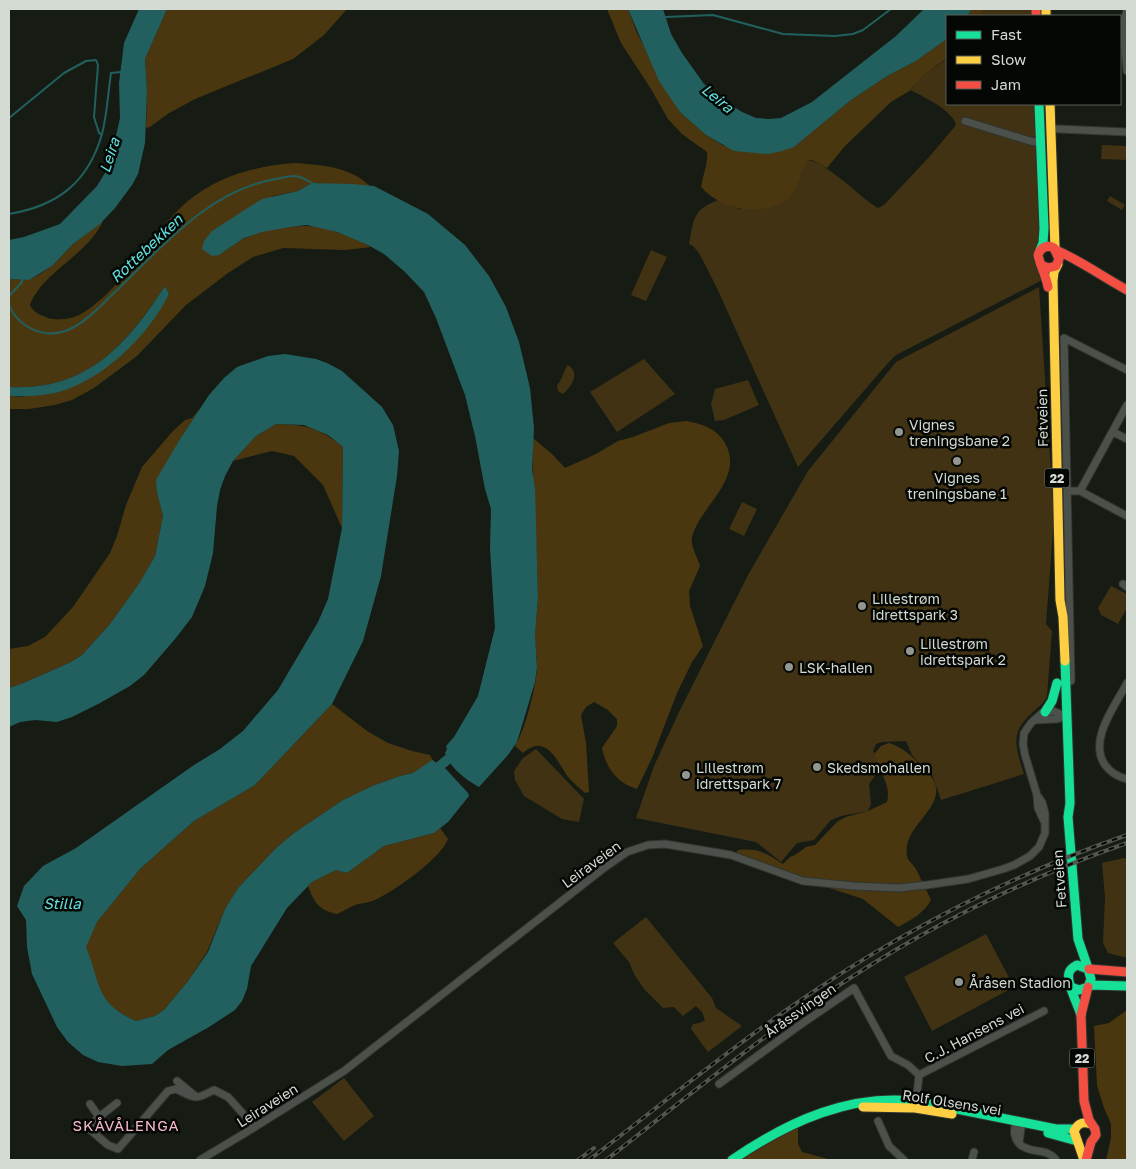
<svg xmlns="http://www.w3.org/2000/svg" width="1136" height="1169" font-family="'Golos Text',sans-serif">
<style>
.green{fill:#413214}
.forest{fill:#4a3710}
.water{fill:#22605f}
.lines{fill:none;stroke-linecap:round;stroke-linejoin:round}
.stream{stroke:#22605f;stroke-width:2}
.river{stroke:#22605f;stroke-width:10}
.street-casing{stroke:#30352f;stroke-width:9}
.fast-casing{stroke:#30352f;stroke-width:11}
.slow-casing{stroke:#30352f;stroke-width:11}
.jam-casing{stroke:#30352f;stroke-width:11}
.street{stroke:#4c504a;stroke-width:7}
.fast{stroke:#16e098;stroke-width:9}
.slow{stroke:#ffcf43;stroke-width:9}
.jam{stroke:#f24e42;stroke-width:9}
.rail-casing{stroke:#525650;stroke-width:4}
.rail{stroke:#040703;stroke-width:2;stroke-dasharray:5.5;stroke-linecap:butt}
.poi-dot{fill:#929890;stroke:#040703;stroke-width:2}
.labels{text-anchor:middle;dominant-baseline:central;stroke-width:5;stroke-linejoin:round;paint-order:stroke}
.shield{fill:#040703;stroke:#969b94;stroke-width:1}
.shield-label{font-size:12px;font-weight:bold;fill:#d4dbd2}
.street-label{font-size:14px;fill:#d4dbd2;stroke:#040703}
.poi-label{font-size:14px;fill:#d4dbd2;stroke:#040703;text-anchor:start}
.water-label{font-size:15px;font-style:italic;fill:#61e2e0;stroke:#040703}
.neighbourhood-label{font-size:15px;letter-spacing:1px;fill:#f6b6cc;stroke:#040703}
</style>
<rect width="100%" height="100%" fill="#161c14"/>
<!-- green -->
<path class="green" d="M985 9H1049V16H981Z
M947 58V104H1048L1038 242 1046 278 896 355 888 363 798 467 715 284 699 253 693 246 689 244C694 220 692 210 718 200L739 209 792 195 801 169 807 161C823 158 861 199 878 208L884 205 930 156 956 125C953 110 923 97 911 90 918 75 936 69 947 58Z
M1102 145 1127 146V160L1101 159Z
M1110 196 1125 205 1122 210 1107 201Z
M651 250 667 257 646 301 631 295Z
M1039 287 1054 518 1046 624 1052 631 1047 696C1044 704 1038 707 1032 713 1009 733 1016 748 1024 774L941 800 931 771 919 763 912 755 906 741 882 742 876 744 873 751 886 768 884 771 875 776 869 784 871 804 868 811 841 816 831 820 814 840 797 843 781 862 756 842 636 818 654 766 680 710 748 575 808 471 896 362Z
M644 359 675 394 617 432 590 392Z
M568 365C581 373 571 387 563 394L558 391 557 385C563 379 563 371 568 365Z
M748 380 759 405 724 420 715 421 711 404 715 389Z
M742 502 757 509 744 536 729 529Z
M1111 586 1127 594V608L1118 624 1101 615 1098 608Z
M536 749 584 799 579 822 562 819 524 796 515 780 514 771 523 758Z
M1124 858 1127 859V958L1108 953 1103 943 1105 897 1102 863Z
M646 917 712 998 716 1008 742 1026 708 1052 691 1029 693 1024 700 1023 705 1020 702 1012 696 1006 683 1016 674 1007 663 1008 644 989 634 974 629 962 613 943Z
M986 934 1014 987 932 1031 904 977Z
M344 1078 374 1116 344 1141 312 1102Z"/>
<!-- forest -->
<path class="forest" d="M167 9H347L324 35 293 59 195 99 169 113 150 127 146 128 147 90 145 59Z
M607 9H628L637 33 680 112 706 135 724 146 794 147 851 100 887 76 916 61 947 39V58L923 76 913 86 911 90 891 102 845 146 827 168 812 160 807 161C800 172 799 186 791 196 787 201 781 203 775 206 750 215 719 207 701 187 703 175 708 164 707 152L682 134 668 119 651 89 621 43Z
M972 9H985L981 16H967Z
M294 163C321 165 349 166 370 186L312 183 298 191 273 196 212 256C225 254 234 243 245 238 263 230 286 226 306 226 322 225 358 239 371 247L345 250 283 248 253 257 228 273 186 305 137 356 94 388 72 400 55 405 29 409H9V396L20 397 61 391 82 382 106 367 124 353 157 313 169 294 165 286C125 346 87 391 9 387V279L29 280 40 274 52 266 73 244 103 221C88 255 42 272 30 305 33 312 40 315 48 318 58 321 72 319 81 314 124 289 150 233 188 201 218 176 256 166 294 163Z
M200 408 180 439 157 493 163 516 155 556 140 582 110 624 82 655 69 663 21 684 9 688V649L28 646 45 637 73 607 110 553 117 536 126 505 142 467 172 432 185 420 192 418Z
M686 421C702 424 716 428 725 443 745 479 700 506 692 537 690 545 698 559 700 566L689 591 690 606 703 646 692 662 677 693 652 758 637 789C617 783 606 768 602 748L617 726V719L608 710 594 702 586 707 581 715 586 743 589 792 585 793C580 788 573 783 568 777 557 761 546 732 523 753L515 746C525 731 537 684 537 666 537 656 535 646 535 636 535 622 538 608 538 594 537 542 531 490 533 438L552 454 565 468 596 454 618 441 633 437 669 423Z
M276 424C307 425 318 427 343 447L342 528 323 485 294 456 272 451 233 461 256 436Z
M332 704 367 731 388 743 412 751 430 755 433 761 413 773 400 776 372 786 343 800 294 833 276 848 238 888 225 909 207 952 188 981 164 1010 155 1016 136 1021C94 1003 101 984 85 947L97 922 140 869 194 821 255 785Z
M889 743C904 748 912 756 923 768 927 772 933 777 935 783 944 810 902 826 907 856 908 861 913 864 916 869 921 879 926 890 931 900 923 914 911 920 898 927L863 899 781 872 751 858 735 854 738 850C759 848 766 853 783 864L790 857 795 855 806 847 815 845 837 822 846 817 868 811 887 802C892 784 877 770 875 753L881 746Z
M440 828 448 839C441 858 396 890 377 899 371 902 365 903 358 904 351 906 344 911 337 914 318 910 314 902 308 886L312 882 336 870 347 873 384 846 434 833Z
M1127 1010V1160H1106L1111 1138V1124L1104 1108 1097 1085 1094 1026 1109 1023Z
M798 1122V1144L802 1152 832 1160H737Z"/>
<!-- water -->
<path class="water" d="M139 9H167L145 59 147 90 145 143 138 174 132 185 115 208 100 224 73 244 52 266 29 280 9 279V240L24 237 60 224 97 186 105 173 111 158 120 118 119 83 124 43Z
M628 9H663L671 34 682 53 704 84 729 104 742 112 756 118 769 119 781 118 812 102 896 36 924 9H972L967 16H947V39L916 61 887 76 851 100 794 147 782 151 768 154 734 151 706 135 680 112 659 81Z
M312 183 352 184 374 186 428 214 465 245 489 276 506 307 519 342 530 388 534 428 532 470 535 489 538 597 535 635 537 667 535 682 517 742 508 755 479 787C466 780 449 767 445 753L447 749 446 746 454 737 478 696 495 628 490 548 491 509 485 489 475 436 465 395 436 318 424 292 405 272 384 254 368 245 337 232 307 225 290 227 262 232 244 238 219 255 212 256 202 249 204 241 212 231 262 199 298 191Z
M165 286 169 294C148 336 104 379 59 392 43 396 25 397 9 396V387C86 391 126 346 165 286Z
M285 354 316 359 327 363 342 371 382 407 393 425 399 451 397 476 381 576 363 641 332 704 255 785 194 821 140 869 97 922 86 947C101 984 95 1003 136 1021L155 1016 164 1010 188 981 208 952 225 909 238 888 276 848 294 833 343 800 372 786 400 776 413 773 432 760 444 767 468 793 469 796 448 822 434 833 384 846 347 873 336 870 312 882 287 908 251 966 247 989 242 1001 235 1010 209 1027 168 1050 152 1064 122 1066 98 1062 83 1055 68 1042 57 1027 32 974 27 947 26 920 17 906 24 886 43 866 76 848 194 765 220 749 243 731 278 690 318 622 328 599 342 528 343 447 328 435 304 425 276 424 256 436 233 461 225 476 220 490 217 506 213 553 205 586 192 617 175 639 144 675 130 686 100 703 72 717 57 722 35 720 20 722 9 727V688L21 684 69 663 82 655 110 624 140 582 155 556 163 516 157 493 156 480 180 439 209 395 224 378 237 367 268 356Z"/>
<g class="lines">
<!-- stream -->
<path class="stream" d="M666 17 713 15 783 34 835 36 853 34 863 30 891 9
M9 118 64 73 86 61 96 60 98 65 94 117 99 133 101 134
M9 214C57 206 88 183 102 134 107 115 108 93 111 73L121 72
M9 296 22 282 23 276
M9 305C17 326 43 339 65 331 84 325 102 304 116 291 162 247 209 190 276 179 282 178 288 176 294 176 300 176 307 180 312 183"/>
<!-- river -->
<path class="river" d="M441 765 447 760"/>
<defs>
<path id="street" d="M1127 10 1123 26 1127 71
M965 121 1030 141 1041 143
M1058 129 1127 132
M1113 432 1127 439
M1067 491H1080L1127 516
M1080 491 1127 405
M1123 584 1127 587
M1071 681 1064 338 1127 370
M1127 683C1115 706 1088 740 1105 765 1111 773 1118 777 1127 779
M1034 720 1057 719 1065 716
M1037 796 1038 808 1044 821
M919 1075 1044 1011
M177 1081 194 1095
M719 1084 797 1027 854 988 891 1056 908 1065 919 1075
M90 1104 99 1117 88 1128 108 1145 118 1149 168 1091 176 1089C196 1099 195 1100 214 1090L228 1097 255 1127
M916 1105 919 1075
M99 1117 117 1103
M878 1121 889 1146 904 1160
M1018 1121C1011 1131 1015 1144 1026 1148 1037 1153 1048 1149 1056 1160
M1018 1121 1021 1128 1019 1143
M200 1160 255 1127 344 1071 604 868 627 852 648 845 665 844 731 855 803 881 854 886 899 888 927 885 968 879 1003 869 1014 865 1030 856 1039 847 1045 833V813L1042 802 1037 795 1025 755 1023 744 1024 733 1031 723 1042 713 1053 711 1065 716
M972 1160 974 1152"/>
<path id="fast" d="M1039 104 1044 228 1043 243 1040 250
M1065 661 1070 803 1068 817 1078 939 1088 968
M1045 712 1052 701 1057 683
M1090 985 1127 986
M1071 987 1079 990 1088 987 1091 979 1088 969 1077 965C1073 967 1070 969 1069 973 1066 982 1078 1005 1081 1015
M1048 1133 1077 1141
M732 1160C789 1121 852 1092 922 1102L1056 1129H1075"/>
<path id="slow" d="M1046 9V16
M1050 104 1055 248
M1058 264 1054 272 1053 281 1060 600 1063 617 1065 661
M863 1107 915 1108 952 1114
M1084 1160 1074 1131C1078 1123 1083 1121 1091 1124"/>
<path id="jam" d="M1036 9V16
M1056 250C1081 261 1103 277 1127 290
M1041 265 1048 268 1056 266 1059 259 1054 248C1047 244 1040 248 1038 255 1040 266 1046 275 1048 287
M1089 969 1127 972
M1086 1160 1091 1142 1096 1135 1095 1129 1089 1120 1084 1101 1081 1015 1088 987"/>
</defs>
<!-- street casing -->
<use href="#street" class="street-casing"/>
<!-- fast casing -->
<use href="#fast" class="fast-casing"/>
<!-- slow casing -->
<use href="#slow" class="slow-casing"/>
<!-- jam casing -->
<use href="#jam" class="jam-casing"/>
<!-- street -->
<use href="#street" class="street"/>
<!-- fast -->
<use href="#fast" class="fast"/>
<!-- slow -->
<use href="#slow" class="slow"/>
<!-- jam -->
<use href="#jam" class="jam"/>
<defs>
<path id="rail" d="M578 1160 594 1148
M589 1160C654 1110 718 1058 785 1011 890 937 1006 877 1127 835
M606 1160C678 1104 750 1045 826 994 919 931 1021 880 1127 843"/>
</defs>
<!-- rail casing -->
<use href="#rail" class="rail-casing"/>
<!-- rail -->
<use href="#rail" class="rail"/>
</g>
<!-- markers -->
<g class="poi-dot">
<circle cx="899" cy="432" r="5"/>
<circle cx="957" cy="461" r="5"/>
<circle cx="862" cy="606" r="5"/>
<circle cx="910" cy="651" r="5"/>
<circle cx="789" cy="667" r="5"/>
<circle cx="817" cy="767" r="5"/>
<circle cx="686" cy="775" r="5"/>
<circle cx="959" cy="982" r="5"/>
</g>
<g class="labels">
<!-- shield labels -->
<g class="shield">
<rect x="1044.5" y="468.5" width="25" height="19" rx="4"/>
<rect x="1069.5" y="1048.5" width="25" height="19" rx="4"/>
</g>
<g class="shield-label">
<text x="1057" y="478">22</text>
<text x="1082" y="1058">22</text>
</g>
<!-- street labels -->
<g class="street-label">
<text transform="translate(1042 418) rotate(-91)">Fetveien</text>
<text transform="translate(591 864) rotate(-36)">Leiraveien</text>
<text transform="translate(1059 879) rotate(-94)">Fetveien</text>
<text transform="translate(800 1010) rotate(-35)">Åråssvingen</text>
<text transform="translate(974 1033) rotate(-28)">C.J. Hansens vei</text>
<text transform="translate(952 1102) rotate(9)">Rolf Olsens vei</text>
<text transform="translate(267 1105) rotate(-32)">Leiraveien</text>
</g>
<!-- poi labels -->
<g class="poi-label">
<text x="909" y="424">Vignes<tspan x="909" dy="16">treningsbane 2</tspan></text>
<text x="957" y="477" text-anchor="middle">Vignes<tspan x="957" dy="16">treningsbane 1</tspan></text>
<text x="872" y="598">Lillestrøm<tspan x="872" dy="16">idrettspark 3</tspan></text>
<text x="920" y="643">Lillestrøm<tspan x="920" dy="16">idrettspark 2</tspan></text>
<text x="799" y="667">LSK-hallen</text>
<text x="696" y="767">Lillestrøm<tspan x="696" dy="16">idrettspark 7</tspan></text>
<text x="827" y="767">Skedsmohallen</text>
<text x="969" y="982">Åråsen Stadion</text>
</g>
<!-- water labels -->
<g class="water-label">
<text transform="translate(718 98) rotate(39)">Leira</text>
<text transform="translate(109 155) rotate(-72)">Leira</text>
<text transform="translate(146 248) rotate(-43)">Rottebekken</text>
<text x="62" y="903">Stilla</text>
</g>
<!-- neighbourhood labels -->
<g class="neighbourhood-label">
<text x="126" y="1125">SKÅVÅLENGA</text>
</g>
</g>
<!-- border -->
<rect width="1136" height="1169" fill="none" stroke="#d4dbd2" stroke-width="20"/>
<!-- legend -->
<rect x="946" y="15" width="175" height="90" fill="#040703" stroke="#575c56"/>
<rect x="956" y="31" width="25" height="8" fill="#16e098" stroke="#575c56"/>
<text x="991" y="40" font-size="15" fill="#d4dbd2">Fast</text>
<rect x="956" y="56" width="25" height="8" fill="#ffcf43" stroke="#575c56"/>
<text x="991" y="65" font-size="15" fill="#d4dbd2">Slow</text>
<rect x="956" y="81" width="25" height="8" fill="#f24e42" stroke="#575c56"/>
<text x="991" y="90" font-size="15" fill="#d4dbd2">Jam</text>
</svg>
